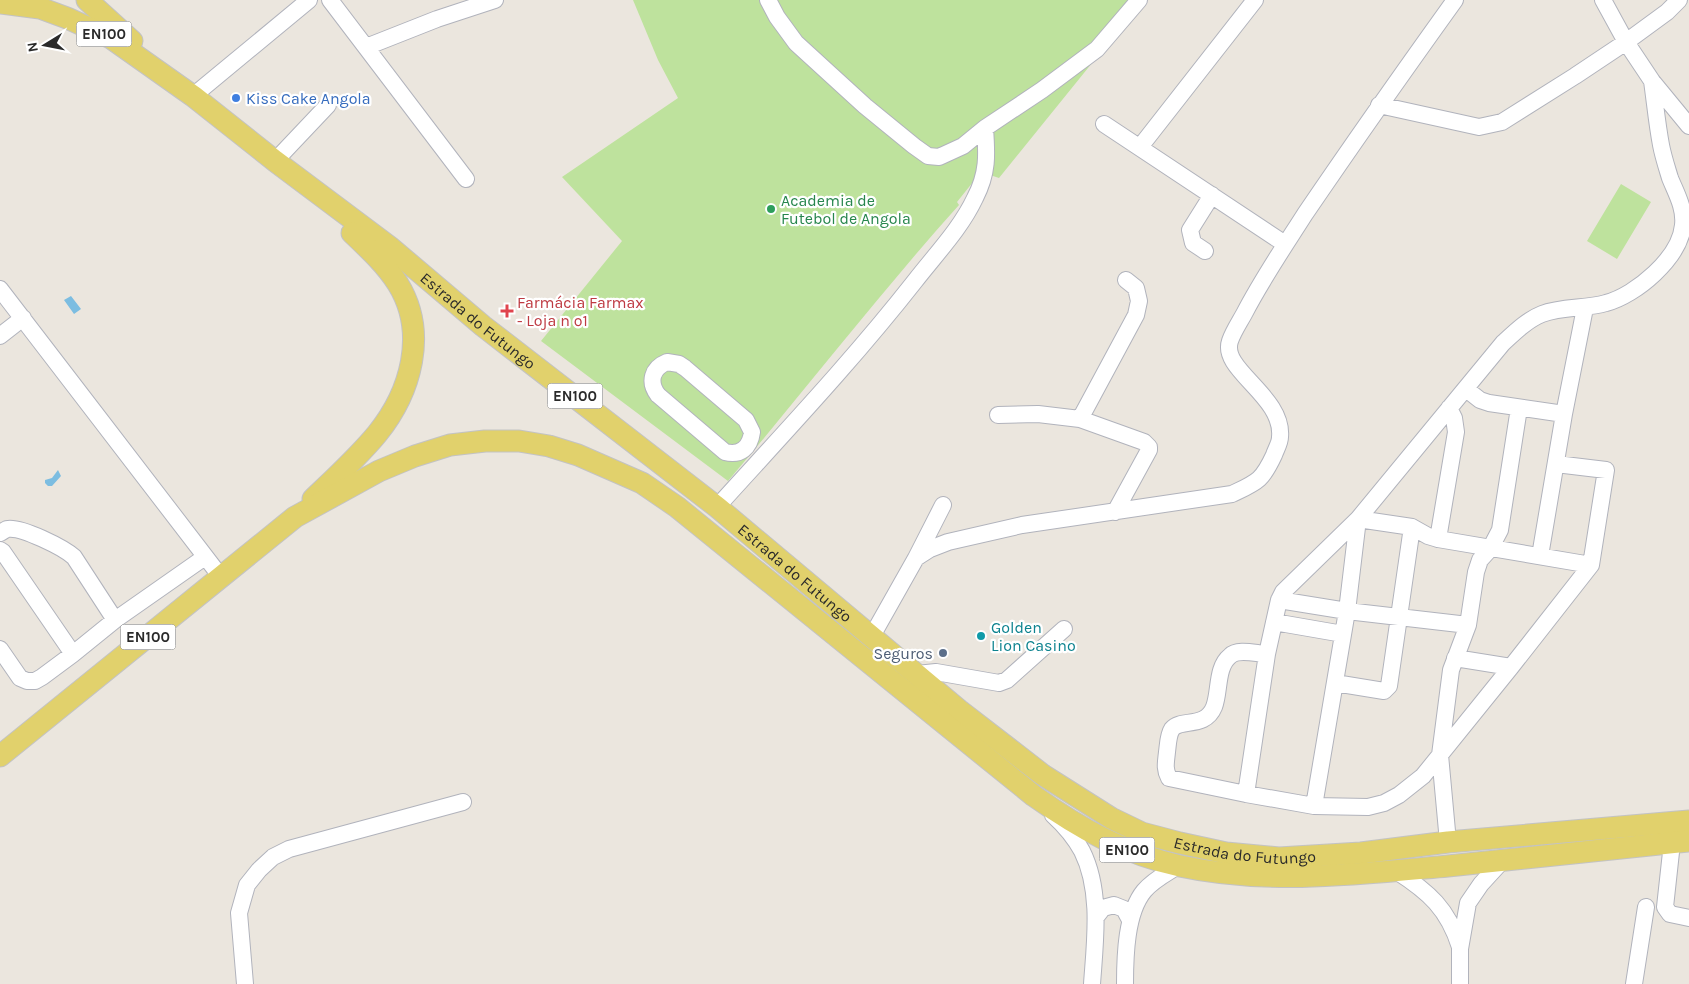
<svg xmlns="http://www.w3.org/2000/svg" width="1689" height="984" font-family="Karla,sans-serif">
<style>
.pitch{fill:#bee29d}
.water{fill:#7cbde1}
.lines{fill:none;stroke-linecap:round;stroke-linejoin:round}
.minor-casing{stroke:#b1b3bc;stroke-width:18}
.major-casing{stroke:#c3c3c3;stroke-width:23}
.minor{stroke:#fff;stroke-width:16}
.major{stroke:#e1d16c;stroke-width:21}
.shop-dot{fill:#3f7fe0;stroke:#fff;stroke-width:2}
.leisure-dot{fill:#2e9e5b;stroke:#fff;stroke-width:2}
.health-dot{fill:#e0444e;stroke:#fff;stroke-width:2}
.culture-dot{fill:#0f9aa8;stroke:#fff;stroke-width:2}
.service-dot{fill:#5c6f8a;stroke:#fff;stroke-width:2}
.labels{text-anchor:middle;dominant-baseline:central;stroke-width:4.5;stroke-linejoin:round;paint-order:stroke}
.shield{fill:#fff;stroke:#6a6a6a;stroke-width:1}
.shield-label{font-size:15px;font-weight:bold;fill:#2a2a2a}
.shop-label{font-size:16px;fill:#366cbe;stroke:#fff;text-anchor:start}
.leisure-label{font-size:16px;fill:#27864d;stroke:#fff;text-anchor:start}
.health-label{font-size:16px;fill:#be3a42;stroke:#fff;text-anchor:start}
.street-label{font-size:16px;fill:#2a2a2a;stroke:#fff}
.culture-label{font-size:16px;fill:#0d838f;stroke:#fff;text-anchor:start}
.service-label{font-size:16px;fill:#4e5e75;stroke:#fff;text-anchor:end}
</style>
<rect width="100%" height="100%" fill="#ebe6de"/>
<!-- pitch -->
<path class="pitch" d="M633 0H1143L999 178 981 172 957 202 959 205C879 294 806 389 728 481L541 341 622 241 562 177 678 98 658 60Z
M1621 184 1651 202 1617 259 1587 241Z"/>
<!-- water -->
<path class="water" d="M71 296 81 309 74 314 64 300Z
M58 470 61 476 52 486H48L45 483V480L52 478Z"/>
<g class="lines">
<defs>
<path id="minor" d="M330 0 466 179
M768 0 777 17 796 43 865 106 914 146 928 156 939 157 963 146 985 128 1042 90 1097 49 1139 0
M1603 0 1626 42 1652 81 1689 126
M366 47 437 19 495 0
M193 96 309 0
M1379 105 1479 127 1502 122 1575 76 1626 42 1667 12 1679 0
M1104 124 1285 244
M1140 147 1255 0
M275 161 328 105
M1205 251 1193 243 1190 230 1212 195
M0 289 221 577
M0 336 23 318
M667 362 679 364 685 368 746 420 752 432C750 448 740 456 725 452L658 395C648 382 652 368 667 362Z
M1466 389 1480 400 1489 403 1564 414
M998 415 1038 414 1080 419 1144 442 1149 447V450L1115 512
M1080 419 1136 315 1139 301 1136 288 1126 280
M717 507C784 433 853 360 915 281 936 254 961 228 975 198 988 173 987 155 985 128
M0 533C2 532 5 530 7 529 21 526 64 548 74 557L115 620
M1438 539 1456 432 1454 418 1449 408
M0 550 3 552 73 654
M1540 556 1564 414 1585 308
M916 558 943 505
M1279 600 1347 611 1468 625
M1274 622 1343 634
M872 636 916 558 930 549 948 542 1022 525 1232 494C1257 482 1262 481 1274 455 1276 449 1280 443 1280 437 1284 396 1220 370 1230 341 1233 332 1239 323 1244 314 1262 279 1284 247 1305 214 1354 142 1404 71 1455 0
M0 649 20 678 27 681H35L42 677 73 654 115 620 205 557
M1267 654C1257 654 1238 648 1230 656 1216 667 1220 692 1214 707 1205 729 1181 718 1172 729 1168 735 1168 745 1167 752 1166 762 1164 769 1169 778L1246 794 1314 806 1368 807 1384 803 1399 795 1423 776 1511 667 1591 565 1606 470 1556 464
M1455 658 1511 667
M917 674 936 672 999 683 1007 680 1064 629
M1335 683 1384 691 1389 686 1412 527
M1246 794 1267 654 1279 600 1283 592 1358 519 1503 343C1515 332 1527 320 1542 314 1562 306 1586 309 1606 303 1636 295 1680 258 1683 225 1685 208 1676 193 1670 178 1667 168 1663 156 1661 145 1657 124 1655 102 1652 81
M1314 806 1347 611 1358 519 1412 527 1428 536 1438 539 1591 565
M1053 815C1064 825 1075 838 1082 851 1102 891 1095 941 1092 984
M1448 842 1440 755 1451 670 1468 625 1476 572 1480 560 1490 549 1500 530 1519 408
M1672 843 1665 907 1670 914 1689 918
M1396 871C1429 892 1448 909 1460 947
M1096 917 1103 908 1114 905 1124 909 1130 920
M245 984 239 913 247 885 259 870 273 857 289 849 463 802
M1125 984C1125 956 1126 913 1144 891 1153 880 1167 873 1178 866
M1460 984V949L1468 903 1481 884 1503 860
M1634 984 1646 907"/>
<g id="major">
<path d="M87 0 132 41"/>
<path id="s1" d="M0 3 40 8 67 18 111 38 193 96 275 161 391 248 483 326 717 507 959 710 1043 775 1111 818 1142 833 1180 843 1226 853 1279 858 1361 853 1448 842 1689 821"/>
<path d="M313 499C335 478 358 457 377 434 411 392 428 333 398 284 386 265 369 249 352 233"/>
<path d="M0 756 295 517 379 471 415 456 450 445 485 441H519L549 446 578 455 642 483 677 507 1034 796C1079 828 1125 854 1180 866 1268 885 1359 874 1448 866 1528 858 1609 849 1689 841"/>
</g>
</defs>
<!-- minor casing -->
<use href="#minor" class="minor-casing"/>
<!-- major casing -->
<use href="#major" class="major-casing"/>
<!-- minor -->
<use href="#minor" class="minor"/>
<!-- major -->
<use href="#major" class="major"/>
</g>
<!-- markers -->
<circle class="shop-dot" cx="236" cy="98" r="5"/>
<circle class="leisure-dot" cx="771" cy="209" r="5"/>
<path class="health-dot" d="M504.5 303.5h5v5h5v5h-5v5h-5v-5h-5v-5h5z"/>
<circle class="culture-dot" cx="981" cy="636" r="5"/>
<circle class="service-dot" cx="943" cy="653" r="5"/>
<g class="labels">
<!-- shield labels -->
<g class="shield">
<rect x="76.5" y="21.5" width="55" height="25" rx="4"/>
<rect x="547.5" y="383.5" width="55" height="25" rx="4"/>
<rect x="120.5" y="624.5" width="55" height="25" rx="4"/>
<rect x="1099.5" y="837.5" width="55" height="25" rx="4"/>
</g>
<g class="shield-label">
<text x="104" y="34">EN100</text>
<text x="575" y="396">EN100</text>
<text x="148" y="637">EN100</text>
<text x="1127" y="850">EN100</text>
</g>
<!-- shop labels -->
<g class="shop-label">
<text x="246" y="98">Kiss Cake Angola</text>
</g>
<!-- leisure labels -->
<g class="leisure-label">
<text x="781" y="200">Academia de<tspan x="781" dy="18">Futebol de Angola</tspan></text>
</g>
<!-- health labels -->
<g class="health-label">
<text x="517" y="302">Farmácia Farmax<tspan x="517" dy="18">- Loja n º1</tspan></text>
</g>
<!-- street labels -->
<g class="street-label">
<text stroke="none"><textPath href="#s1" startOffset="581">Estrada do Futungo</textPath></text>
<text stroke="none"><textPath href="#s1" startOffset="986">Estrada do Futungo</textPath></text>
<text stroke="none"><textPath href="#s1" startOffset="1526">Estrada do Futungo</textPath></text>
</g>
<!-- culture labels -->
<g class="culture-label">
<text x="991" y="627">Golden<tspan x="991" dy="18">Lion Casino</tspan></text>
</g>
<!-- service labels -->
<g class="service-label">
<text x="933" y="653">Seguros</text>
</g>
</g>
<!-- north arrow -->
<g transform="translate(45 45) rotate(260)" stroke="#ffffff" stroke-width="4" paint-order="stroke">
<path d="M0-4L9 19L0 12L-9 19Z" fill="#2a2a2a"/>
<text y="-8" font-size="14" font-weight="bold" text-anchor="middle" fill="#2a2a2a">N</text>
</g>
</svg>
